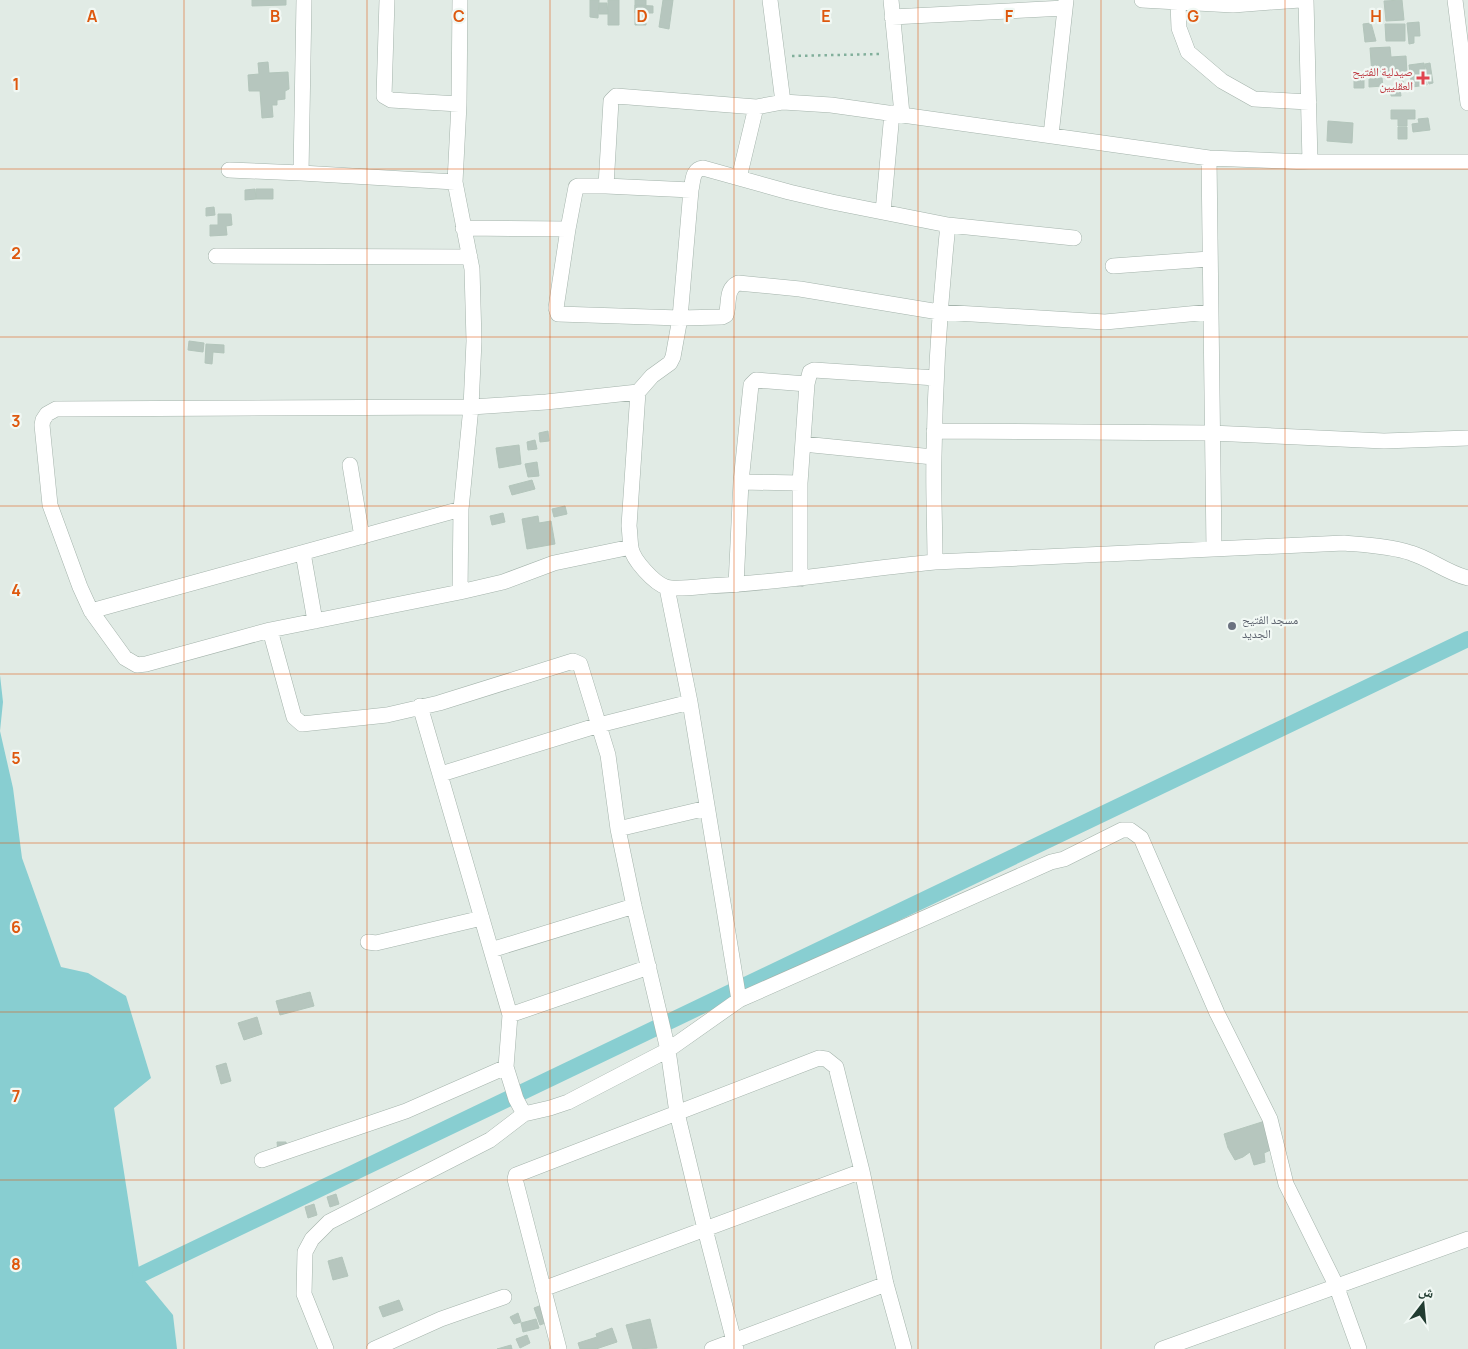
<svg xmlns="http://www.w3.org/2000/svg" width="1468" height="1349" font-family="Manrope,'Noto Naskh Arabic',sans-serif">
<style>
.water{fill:#88ced1}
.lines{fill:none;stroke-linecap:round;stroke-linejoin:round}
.canal{stroke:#88ced1;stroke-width:16}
.building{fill:#b6c6be;stroke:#b3c5bb}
.minor-casing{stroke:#a4b3ab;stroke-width:16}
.path{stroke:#81af9b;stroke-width:2.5;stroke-dasharray:2.5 4;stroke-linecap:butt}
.minor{stroke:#fff;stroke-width:15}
.grid{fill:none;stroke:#de580e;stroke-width:1;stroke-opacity:0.55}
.health-dot{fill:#e0444e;stroke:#f1f8f4;stroke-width:2}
.worship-dot{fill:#6b7280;stroke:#f1f8f4;stroke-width:2}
.labels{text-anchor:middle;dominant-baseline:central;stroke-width:4.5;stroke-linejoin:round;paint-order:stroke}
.health-label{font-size:12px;fill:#be3a42;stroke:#f1f8f4;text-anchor:end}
.worship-label{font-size:12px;fill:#5b616d;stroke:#f1f8f4;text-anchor:start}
.grid-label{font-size:16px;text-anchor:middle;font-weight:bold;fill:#de580e;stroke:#f1f8f4;stroke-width:4.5;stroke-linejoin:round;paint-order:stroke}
</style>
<rect width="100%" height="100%" fill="#e1ebe5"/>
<!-- water -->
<path class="water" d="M0 675 3 702 0 731 13 788 22 858 61 967 88 973 126 996 151 1078 114 1108 140 1275 173 1315 177 1349H0Z"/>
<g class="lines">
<!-- canal -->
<path class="canal" d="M140 1275 1468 639"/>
</g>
<!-- building -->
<path class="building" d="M252 0H286V5L252 6Z
M590 0H599L598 18 590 17Z
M608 0H619V25H608Z
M635 0H646V25H635Z
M663 0H673L669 29 659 27Z
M1402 0 1404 20 1386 21 1384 1Z
M599 3H607L608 14H599Z
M635 5 653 6V13H635Z
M1419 22 1420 36H1414V43L1409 44 1407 23Z
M1371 23 1376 41 1365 42 1363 24Z
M1385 24H1405V41H1386Z
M1390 47 1391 57 1406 56 1407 73 1372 75 1370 48Z
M268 62 269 73 288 72 289 89 285 91V99L277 100V105H272L273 117 262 118 260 91H249L248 75 259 74 258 63Z
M1424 63 1427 85 1412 87 1409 65Z
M1430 63 1433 83 1429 84 1425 64Z
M1382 78 1383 86 1369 87V79Z
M1364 79V88H1354V80Z
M1403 81 1404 87H1397V82Z
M1400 89 1401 96H1391V90Z
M1391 110H1415V119H1407V126H1398V119H1391Z
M1428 118 1430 130 1413 132 1412 124 1419 123 1418 119Z
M1328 121 1353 123 1352 143 1327 141Z
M1398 127H1407V139H1398Z
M255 189 256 199 245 200V190Z
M256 189H273V199H256Z
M214 207 215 215 206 216V208Z
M218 214H231L232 225 226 226 227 235 210 236V225H218Z
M189 341 204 343 203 352 188 350Z
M206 344 224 345V353L213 352 212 364 205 363Z
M548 431 549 441 540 442 539 433Z
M535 440 537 449 528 450 527 442Z
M519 445 521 464 499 468 496 448Z
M537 462 539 476 528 477 525 464Z
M532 480 535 489 512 495 509 486Z
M565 506 567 514 554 517 552 509Z
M503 513 505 522 492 525 490 516Z
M538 516 539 523 551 521 555 544 527 549 522 519Z
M310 992 314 1006 280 1015 276 1001Z
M257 1017 262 1034 244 1040 238 1023Z
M226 1063 231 1081 221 1084 216 1066Z
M1265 1121 1275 1148 1264 1153 1265 1162 1254 1165 1250 1152 1243 1157 1235 1160 1228 1148 1224 1134Z
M277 1142H286L287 1150 278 1151Z
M336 1194 339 1204 330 1207 327 1197Z
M314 1204 317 1215 308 1218 305 1207Z
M342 1257 348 1276 333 1280 328 1261Z
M399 1300 403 1310 383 1317 379 1307Z
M542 1305 548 1322 540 1325 534 1308Z
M518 1313 521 1322 514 1324 510 1317Z
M536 1319 539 1328 523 1332 521 1323Z
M650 1319 657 1348 633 1349 626 1325Z
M612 1328 617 1342 596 1349H580L578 1343 597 1337 596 1334Z
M527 1335 530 1343 520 1348 516 1339Z
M511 1345 512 1349H497Z"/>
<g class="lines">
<defs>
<path id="minor" d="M387 0 384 96 391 100 459 104
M460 0 459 104 455 182 472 269 474 341 471 407 461 509 460 592
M770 0 783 102
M891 0 902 114
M1142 0 1233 5 1300 0
M1306 0 1310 162
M1455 0 1468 103
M1178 3 1179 28 1188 52 1222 81 1254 99 1309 102
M892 17 1065 8
M1051 135 1066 0
M1209 158 1214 549
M229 170 301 173 455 182
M301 173 304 0
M739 178 756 107
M606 186 611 101 616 96 756 107 783 102 831 105 1209 158 1310 162H1468
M691 190 606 186H578L576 187 568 229 556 308 558 314 680 318 722 317 726 315C730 304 725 289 738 283L800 289 939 312 1105 322 1210 312
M883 212 892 113
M463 228 568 229
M216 256 470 257
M1113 266 1209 259
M638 392 629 526C630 533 630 542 631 548 633 560 654 583 666 587 674 590 697 587 708 586 784 583 859 569 935 562L1344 543C1366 545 1390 546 1411 553 1431 559 1447 573 1468 578
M934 431 1211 433 1384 441 1468 438
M803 444 933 457
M350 465 362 537
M741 482 800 483
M631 547 554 563 503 582 460 592 270 630 146 664 137 665 125 658 91 611 80 587 50 505 42 425 43 420 47 414 56 409 471 407 546 402 638 392 652 376 670 363 673 357 680 318 691 190C693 182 692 169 703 168L789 192 832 202 948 225 1074 238
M303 553 315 621
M935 562C935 527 933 491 934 456 935 378 940 302 948 225
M800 579V483L807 384 810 372 814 370 936 378
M736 585 741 482 751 385 756 380 807 384
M91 611 461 509
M270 630 294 717 302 724 387 715 439 703 573 661 580 664 608 755 618 829 634 906 668 1050 677 1113 705 1229 736 1349
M420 706 510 1015 506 1067 516 1099 524 1114
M441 774 599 725 690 702
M618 829 707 808
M368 942 376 943 482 918
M491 950 634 906
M739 1000 1051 862 1064 859 1122 830H1130L1141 838 1217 1013 1270 1119 1286 1184 1336 1285 1359 1349
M510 1015 649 967
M262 1160 406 1111 506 1067
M543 1289 862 1171
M326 1349 304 1294 305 1252 312 1239 329 1222 490 1140 524 1114 550 1108 568 1102 668 1050 739 1000 690 702 667 588
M374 1349 441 1319 504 1297
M559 1349 515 1179 516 1175 819 1058 826 1059 836 1067 862 1171 886 1284 904 1349
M712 1349 886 1284
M1162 1349 1468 1239"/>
</defs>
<!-- minor casing -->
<use href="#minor" class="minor-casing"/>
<!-- path -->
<path class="path" d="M792 56 881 54"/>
<!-- minor -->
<use href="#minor" class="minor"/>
</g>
<!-- grid -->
<path class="grid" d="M184 0V1349M367 0V1349M550 0V1349M734 0V1349M918 0V1349M1101 0V1349M1285 0V1349M0 169H1468M0 337H1468M0 506H1468M0 674H1468M0 843H1468M0 1012H1468M0 1180H1468"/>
<!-- markers -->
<path class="health-dot" d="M1420.5 70.5h5v5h5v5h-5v5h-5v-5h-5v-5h5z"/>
<circle class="worship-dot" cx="1232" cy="626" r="5"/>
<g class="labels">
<!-- health labels -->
<g class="health-label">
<text x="1413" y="71">صيدلية الفتيح<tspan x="1413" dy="14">العقليين</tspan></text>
</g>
<!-- worship labels -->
<g class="worship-label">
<text x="1242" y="619">مسجد الفتيح<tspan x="1242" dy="14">الجديد</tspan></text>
</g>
</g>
<g class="grid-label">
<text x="92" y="22">A</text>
<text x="275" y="22">B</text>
<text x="459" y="22">C</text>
<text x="642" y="22">D</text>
<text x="826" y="22">E</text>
<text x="1009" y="22">F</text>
<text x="1193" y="22">G</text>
<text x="1376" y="22">H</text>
<text x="16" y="90">1</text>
<text x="16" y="259">2</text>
<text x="16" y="427">3</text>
<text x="16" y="596">4</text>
<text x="16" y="764">5</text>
<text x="16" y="933">6</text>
<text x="16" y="1102">7</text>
<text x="16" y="1270">8</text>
</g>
<!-- north arrow -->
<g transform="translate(1423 1304) rotate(16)" stroke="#f1f8f4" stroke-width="4" paint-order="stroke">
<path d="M0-4L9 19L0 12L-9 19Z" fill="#213c31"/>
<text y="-8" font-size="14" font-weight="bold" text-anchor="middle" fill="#213c31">ش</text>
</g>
</svg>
